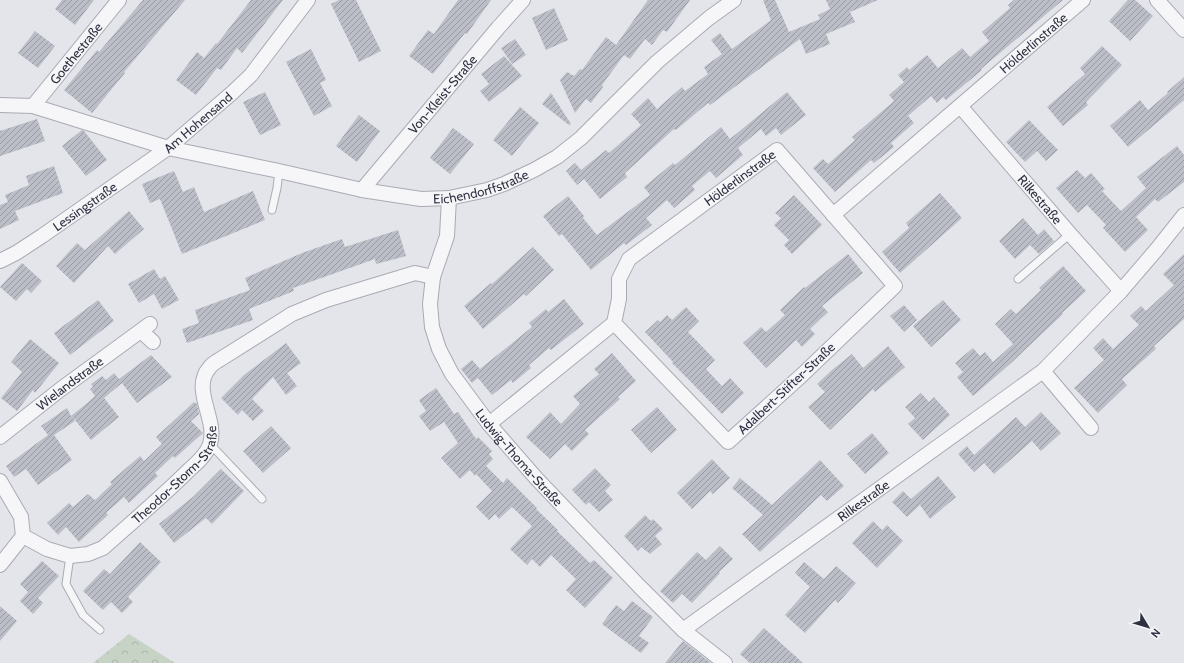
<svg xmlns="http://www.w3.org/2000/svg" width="1184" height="663" font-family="Cabin,sans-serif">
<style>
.forest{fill:url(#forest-crowns)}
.building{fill:url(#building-hatch)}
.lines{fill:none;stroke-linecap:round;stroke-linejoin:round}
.lane-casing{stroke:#a9abb4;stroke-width:9}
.street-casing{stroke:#a9abb4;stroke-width:16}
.lane{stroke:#f6f6f9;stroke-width:7}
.street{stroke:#f6f6f9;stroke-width:14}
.labels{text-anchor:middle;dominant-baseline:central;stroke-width:3;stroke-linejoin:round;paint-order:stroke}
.street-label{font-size:13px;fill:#2d3141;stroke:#f3f4f8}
</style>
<defs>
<pattern id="forest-crowns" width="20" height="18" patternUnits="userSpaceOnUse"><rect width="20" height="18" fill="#c7d3c5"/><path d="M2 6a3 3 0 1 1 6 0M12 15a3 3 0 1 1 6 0" fill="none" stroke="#abb6aa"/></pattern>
<pattern id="building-hatch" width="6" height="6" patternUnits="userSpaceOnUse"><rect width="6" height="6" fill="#bbbec7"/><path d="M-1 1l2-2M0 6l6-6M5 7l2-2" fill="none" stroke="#989ba3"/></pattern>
</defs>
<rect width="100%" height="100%" fill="#e3e5ea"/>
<!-- forest -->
<path class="forest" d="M129 634 175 663H93Z"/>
<!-- building -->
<path class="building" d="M62 0H94L75 25 55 9Z
M143 0H185L124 72 125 73 92 113 64 90 97 50 99 52Z
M251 0H283L242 53 237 48 221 70 217 68 196 95 176 80 197 52 204 58 216 43 217 44Z
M339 0H356L381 51 359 62 331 4Z
M458 0H491L467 34 465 33 433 74 409 56 428 30 434 34Z
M648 0H690L667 32 663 30 652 45 645 39 630 59 624 55 602 85 603 87 591 103 586 99 575 113 560 80 567 72 574 76 580 69 582 70 606 37 616 45Z
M763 0H775L789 32 820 19 818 15 830 9 826 0H878L850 12 855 22 826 34 830 44 806 54 800 39 710 105 708 103 676 130 674 129 625 173 627 177 600 199 584 179 577 185 566 171 575 163 581 170 606 150 609 153 641 125 631 114 648 98 657 109 682 87 685 91 708 74 704 67 722 54 711 40 720 33 732 49 771 20Z
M1014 0H1063L981 69 982 70 946 100 943 97 937 103 931 96 908 116 914 123 891 143 894 147 874 163 871 160 835 192 813 168 823 159 828 164 855 140 852 137 894 101 889 95 904 82 898 75 907 67 909 70 927 55 938 68 962 48 970 57 989 41 982 32 1010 8 1008 5Z
M1128 0H1135L1153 16 1130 41 1109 21Z
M554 8 568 40 546 50 532 18Z
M35 31 55 46 38 68 18 53Z
M515 39 526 55 512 64 501 48Z
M1102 46 1122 65 1086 102 1088 105 1063 126 1047 107 1085 74 1080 68Z
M311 49 326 80 320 83 332 106 314 116 286 62Z
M504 56 522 76 489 102 480 91 489 84 481 74Z
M1184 77V100L1128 147 1110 126 1140 100 1148 110 1168 93 1167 92Z
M265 92 281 125 260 135 243 102Z
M787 92 806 115 781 135 776 128 766 136 761 129 738 148 743 155 716 178 710 171 692 186 695 190 674 208 667 200 646 218 652 225 626 245 624 243 591 270 562 234 559 236 543 216 568 196 584 216 583 218 597 235 650 195 644 187 673 163 675 165 721 127 730 139Z
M551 93 571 124 569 125 542 104Z
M520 107 539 123 512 156 493 140Z
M359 115 380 131 357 162 336 146Z
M37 119 45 141 0 156V131Z
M1029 120 1058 150 1046 161 1037 151 1025 162 1006 142Z
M453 128 474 144 450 174 430 158Z
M82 130 84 131 107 160 86 176 62 146Z
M1177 146 1184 155V182L1158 202 1155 199 1136 217 1148 230 1125 252 1103 228 1106 225 1087 205 1078 213 1056 188 1077 170 1085 178 1091 173 1105 189 1102 191 1121 211 1146 188 1137 177Z
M54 166 63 193 15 211 19 220 0 229V205L8 202 5 195 29 185 26 176Z
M174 171 183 192 194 187 204 212 253 191 265 220 182 254 160 199 150 203 142 184Z
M940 193 962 218 900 273 882 252 909 228 906 223Z
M794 195 822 225 792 254 784 245 789 240 774 225 781 218 775 213Z
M129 211 144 229 115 254 108 246 74 283 56 266 77 243 85 250Z
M1023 218 1038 235 1044 229 1054 241 1039 254 1030 245 1015 259 999 241Z
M398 230 406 256 376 264 375 259 293 288 294 291 249 309 253 320 187 343 182 329 199 323 195 310 250 290 245 278 302 253 342 239 345 247Z
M533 247 554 270 526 296 524 294 483 329 464 306 491 283 492 284Z
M848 254 863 273 822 306 828 312 810 329 815 334 802 347 796 340 766 368 743 343 761 327 766 332 785 315 780 310 804 287 805 288Z
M1184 254V319L1154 346 1156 349 1122 379 1127 385 1098 413 1074 388 1104 360 1093 348 1103 338 1113 349 1139 325 1130 316 1141 306 1146 311 1174 285 1163 274Z
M22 263 42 281 31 293 27 289 16 301 0 287Z
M1063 266 1086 291 1062 313 1063 314 1010 364 973 396 957 377 963 372 955 363 973 348 980 356 985 352 993 362 1013 344 995 324 1011 309 1016 314 1041 290 1039 288Z
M154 269 160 279 165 276 179 300 162 309 154 294 139 303 128 284Z
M564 299 584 324 551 350 549 348 529 365 531 368 513 383 511 380 492 395 478 378 472 383 461 369 472 360 480 369 532 327 529 323 546 309 548 312Z
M98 300 114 321 70 355 54 333Z
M943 300 961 320 931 347 913 326Z
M904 305 917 320 904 332 890 316Z
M686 307 699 321 688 332 715 360 706 369 722 386 730 378 744 393 722 414 692 383 672 363 673 362 645 332 658 320 660 322 667 315 672 320Z
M30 339 59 363 35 393 33 390 17 411 1 398 22 372 11 362Z
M286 343 301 363 287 373 297 386 286 395 273 377 252 399 264 411 253 421 242 410 238 415 221 398 244 375Z
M888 346 905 367 875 392 873 389 830 430 808 407 825 392 817 384 832 370 852 354 863 368Z
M612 353 636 381 618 397 620 399 585 430 589 434 572 451 565 444 550 459 526 437 550 412 561 424 580 404 573 396 599 374 594 369Z
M151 355 172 377 137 403 122 383 104 398 119 417 91 440 72 416 75 421 54 435 72 460 38 485 26 469 14 477 6 466 48 435 41 426 67 408 71 416 86 404 95 396 90 389 93 387 91 384 102 376 106 380 114 373 119 379Z
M436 388 454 414 458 412 476 439 478 437 492 451 489 454 493 459 486 466 503 483 507 478 537 508 536 509 558 530 557 531 590 563 594 560 613 578 585 608 566 590 576 579 551 555 540 567 532 559 527 565 510 549 532 526 512 507 499 519 495 514 489 520 476 507 492 491 476 474 475 476 470 470 460 479 441 458 458 443 444 422 430 431 419 416 426 411 419 400Z
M921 393 929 402 934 397 950 415 923 440 908 424 915 418 905 407Z
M194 402 197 404 199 414 191 421 203 433 175 458 173 456 155 473 158 476 129 503 124 497 106 513 108 515 79 542 66 527 58 535 47 523 69 503 73 507 88 494 95 500 112 484 110 482 140 456 144 461 162 444 156 437Z
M657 407 677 430 651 453 631 430Z
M1041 412 1061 433 1041 451 1032 441 994 474 984 463 974 472 958 454 967 446 974 455 1016 417 1025 427Z
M271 426 291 448 263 473 243 451Z
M872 433 889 453 865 474 847 454Z
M712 459 730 478 713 494 710 491 692 509 677 493Z
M820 460 844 486 827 501 821 495 760 552 742 534 763 515 732 488 740 478 772 505Z
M595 468 611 485 605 491 613 500 599 512 589 502 586 505 572 490Z
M221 469 244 491 212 524 206 518 174 543 159 524 194 496Z
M938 476 956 497 930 519 920 505 907 517 892 502 903 491 911 499Z
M645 515 651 521 653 519 663 529 655 536 662 544 650 554 641 547 638 551 624 536Z
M873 521 882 530 887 525 903 541 877 568 852 543Z
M140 542 161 562 128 597 133 602 122 613 111 602 103 610 83 591 104 569 110 574Z
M720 546 733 559 719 572 720 573 692 603 682 594 673 603 660 591 697 552 706 560Z
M42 561 59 576 38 598 43 603 33 614 20 601 28 592 20 584Z
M804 562 824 579 836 566 856 583 838 603 835 600 805 633 785 615 810 587 795 573Z
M632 601 653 617 639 636 649 643 641 653 602 624 616 605 624 611Z
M0 606 17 621 0 641Z
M764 628 803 663H750L740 654Z
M683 641 711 663H665Z"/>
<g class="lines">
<defs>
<path id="lane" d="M272 210 277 188 279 171
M1018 279 1070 234
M210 444 262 499
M70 556 66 584 83 615 100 630"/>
<g id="street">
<path d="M1157 0 1184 30"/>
<path id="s1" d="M0 105 33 106 168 148 279 171 362 190 421 199 449 198 487 190 504 184 534 170 557 157 581 138 657 62 709 18 734 0"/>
<path id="s2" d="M33 106 119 0"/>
<path id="s3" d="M960 106 1070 234 1121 291"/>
<path id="s4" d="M362 190 498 28 523 0"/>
<path id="s5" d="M449 198 447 236 433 277 430 304 432 327 439 349 452 374 489 424 536 478 639 586 683 630 725 663"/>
<path id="s6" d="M833 215 1083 0"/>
<path id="s7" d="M0 261 16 253 42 236 168 148 232 93 251 75 308 0"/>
<path d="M141 331 153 342"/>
<path d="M1043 371 1091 428"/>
<path id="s8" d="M489 424 614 323 619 299V279L629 259 777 150 895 286 802 375 728 442 614 323"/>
<path id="s9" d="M0 437 61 389 150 324"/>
<path id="s10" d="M0 481 21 517 23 536 47 549 70 556 88 554 103 548C132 522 162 497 189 470 197 463 207 454 210 444 218 419 190 389 210 367 212 364 216 362 219 360L292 314 326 300 415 273 433 277"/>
<path d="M0 565 23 536"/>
<path id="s11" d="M683 630 1043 371 1121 291 1157 249 1184 215"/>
</g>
</defs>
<!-- lane casing -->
<use href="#lane" class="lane-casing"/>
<!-- street casing -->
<use href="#street" class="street-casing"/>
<!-- lane -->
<use href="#lane" class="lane"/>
<!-- street -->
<use href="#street" class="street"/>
</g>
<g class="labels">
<!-- street labels -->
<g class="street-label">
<text stroke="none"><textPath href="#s6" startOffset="264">Hölderlinstraße</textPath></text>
<text stroke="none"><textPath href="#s2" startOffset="68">Goethestraße</textPath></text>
<text stroke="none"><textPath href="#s4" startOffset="125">Von-Kleist-Straße</textPath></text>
<text stroke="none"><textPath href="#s7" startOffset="242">Am Hohensand</textPath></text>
<text stroke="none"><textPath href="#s8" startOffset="365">Hölderlinstraße</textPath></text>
<text stroke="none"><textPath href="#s1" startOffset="494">Eichendorffstraße</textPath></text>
<text stroke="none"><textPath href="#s3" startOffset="123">Rilkestraße</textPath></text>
<text stroke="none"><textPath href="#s7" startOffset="101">Lessingstraße</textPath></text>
<text stroke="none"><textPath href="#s9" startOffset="88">Wielandstraße</textPath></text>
<text transform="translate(786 388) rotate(-43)">Adalbert-Stifter-Straße</text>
<text stroke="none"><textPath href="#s5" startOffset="290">Ludwig-Thoma-Straße</textPath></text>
<text stroke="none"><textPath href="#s10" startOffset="251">Theodor-Storm-Straße</textPath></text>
<text stroke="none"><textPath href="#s11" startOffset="222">Rilkestraße</textPath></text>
</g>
</g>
<!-- north arrow -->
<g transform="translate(1148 627) rotate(128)" stroke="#f3f4f8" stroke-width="3" paint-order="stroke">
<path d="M0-3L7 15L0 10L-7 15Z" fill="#2d3141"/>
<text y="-6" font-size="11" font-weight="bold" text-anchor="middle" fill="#2d3141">N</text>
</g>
</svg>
